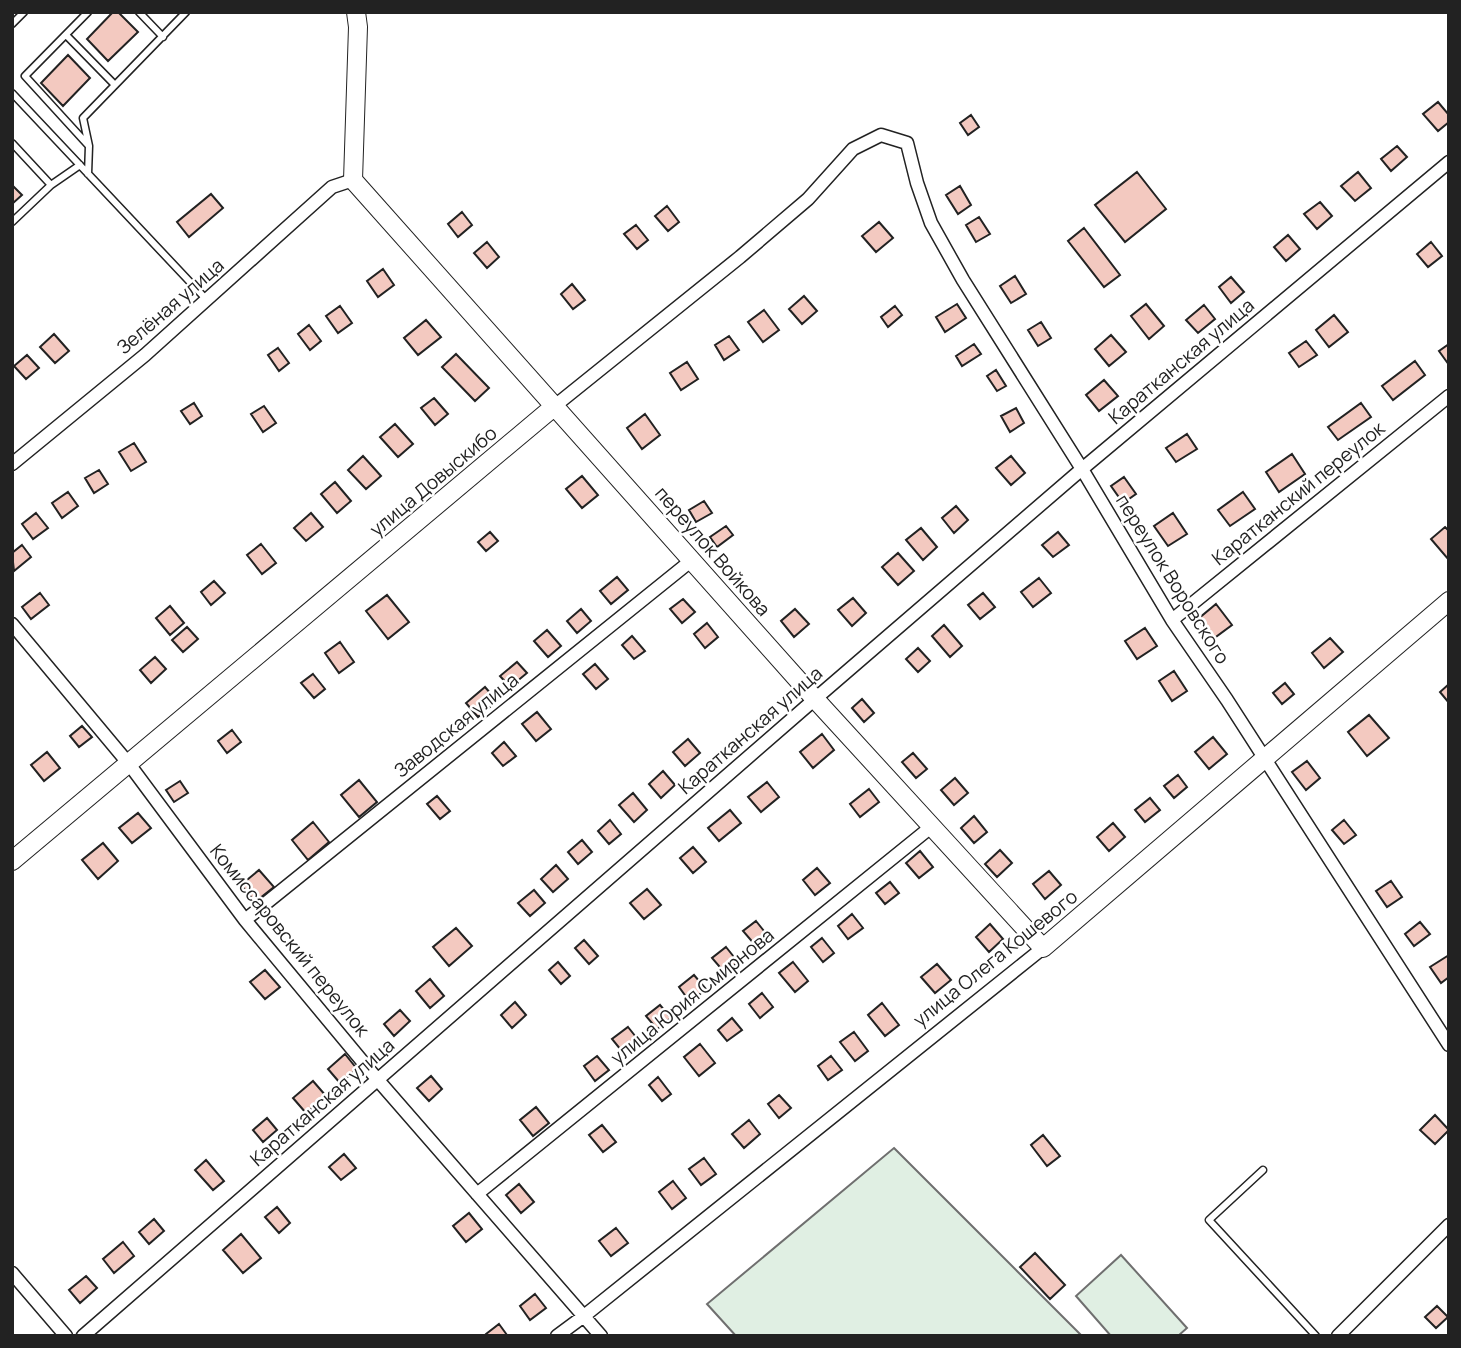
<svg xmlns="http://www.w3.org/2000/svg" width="1461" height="1348" font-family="Manrope,sans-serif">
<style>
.green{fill:#e0efe3;stroke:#6f6f6f;stroke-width:2}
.building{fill:#f3c9c0;stroke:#222;stroke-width:2}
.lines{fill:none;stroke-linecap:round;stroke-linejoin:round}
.lane-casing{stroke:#222;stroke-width:9}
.street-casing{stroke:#222;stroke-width:15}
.secondary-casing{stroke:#222;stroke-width:20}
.lane{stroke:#fff;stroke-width:6}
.street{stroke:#fff;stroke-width:12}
.secondary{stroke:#fff;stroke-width:18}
.labels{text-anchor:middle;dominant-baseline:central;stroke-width:5;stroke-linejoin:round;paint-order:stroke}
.street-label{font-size:19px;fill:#222;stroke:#fff}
</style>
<rect width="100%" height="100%" fill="#fff"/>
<!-- green -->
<path class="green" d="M894 1148 1082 1336H736L707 1304Z
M1121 1255 1187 1328 1178 1336H1111L1076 1296Z"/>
<!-- building -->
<path class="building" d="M113 12H118L138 32 108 61 87 39Z
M68 55 90 78 63 106 41 83Z
M1438 102 1449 115V122L1438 131 1423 114Z
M971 115 979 127 968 135 960 123Z
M1397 146 1407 157 1391 171 1381 159Z
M1137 172 1166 209 1125 242 1095 205Z
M1358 172 1371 188 1355 201 1341 186Z
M12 185 22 195 12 204Z
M960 186 971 205 958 214 946 195Z
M211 194 223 208 189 237 177 222Z
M1320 202 1332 216 1317 229 1304 214Z
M667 206 679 222 668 231 655 216Z
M462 212 472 225 458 237 448 224Z
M979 217 990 234 976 242 966 225Z
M879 222 893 238 876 252 862 236Z
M636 225 648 240 637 249 624 234Z
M1084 228 1120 275 1104 287 1068 241Z
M1288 235 1300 249 1286 261 1274 247Z
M487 242 499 257 487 268 474 253Z
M1431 242 1442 256 1428 267 1417 254Z
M383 269 394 285 378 297 367 281Z
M1015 276 1026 294 1011 303 1000 286Z
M1231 277 1244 292 1231 303 1219 287Z
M572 284 585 300 573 309 561 294Z
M804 296 817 311 802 324 789 309Z
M957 304 966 318 945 332 936 317Z
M1146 304 1164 326 1149 339 1131 316Z
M1204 305 1215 319 1198 333 1186 320Z
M340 306 352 323 338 333 326 316Z
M895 306 902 315 888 327 881 317Z
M764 310 779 330 763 342 748 322Z
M1334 315 1348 332 1329 347 1316 330Z
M426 320 441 337 418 355 404 338Z
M1041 322 1051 338 1038 346 1028 330Z
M309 325 321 341 310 350 298 334Z
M54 334 69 351 55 363 40 347Z
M1111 335 1126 352 1109 366 1095 349Z
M729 336 739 350 724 360 715 345Z
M1306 341 1317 355 1299 367 1289 353Z
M974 344 981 354 962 366 956 356Z
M1449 344V365L1439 351Z
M278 348 289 363 279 371 268 355Z
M456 354 489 388 475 401 442 367Z
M27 355 39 368 26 379 14 366Z
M1415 361 1425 375 1393 400 1382 386Z
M687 362 698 379 681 390 670 373Z
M996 370 1006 386 997 391 987 376Z
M1104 380 1118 396 1099 411 1086 395Z
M434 398 448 414 435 425 421 408Z
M194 403 202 416 190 424 181 411Z
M1361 403 1371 417 1338 440 1328 427Z
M264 406 276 423 263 432 251 414Z
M1016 408 1024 423 1010 432 1001 416Z
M645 414 660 435 642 449 627 428Z
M395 424 413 444 398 457 380 437Z
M1187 434 1197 449 1176 462 1166 448Z
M134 443 146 462 131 471 119 452Z
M1292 454 1305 474 1279 492 1266 472Z
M363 456 381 476 366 489 348 470Z
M1011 456 1025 473 1011 485 996 468Z
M99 470 108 484 94 493 85 478Z
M582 476 598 495 582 508 566 489Z
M1124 477 1136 494 1123 503 1111 486Z
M335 482 351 501 337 513 321 494Z
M68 492 78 506 62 518 52 503Z
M1243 492 1255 509 1230 526 1218 510Z
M704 501 712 513 696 522 689 510Z
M956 506 968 520 954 533 942 518Z
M36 513 48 528 33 539 22 524Z
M311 513 323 527 306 541 294 528Z
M1173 513 1187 534 1168 546 1154 526Z
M726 526 733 535 717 547 710 537Z
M1445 527 1449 531 1448 559 1431 539Z
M921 528 937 547 923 560 906 540Z
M490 532 498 541 486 551 478 542Z
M1058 532 1069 545 1053 557 1042 545Z
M261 544 276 563 262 574 247 555Z
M22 545 31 557 14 571 12 553Z
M898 553 914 571 898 585 882 567Z
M617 577 628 590 611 604 600 591Z
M1039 578 1051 593 1033 607 1021 592Z
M214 581 225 593 211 605 201 592Z
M40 593 49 605 31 619 22 607Z
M983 593 995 607 980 619 968 605Z
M387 595 409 622 388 639 366 611Z
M853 598 866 613 852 626 838 610Z
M683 599 695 612 682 623 670 609Z
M1216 604 1232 625 1213 639 1198 619Z
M170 606 184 623 170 635 156 618Z
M581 609 591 621 577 633 567 621Z
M795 609 809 624 794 637 781 621Z
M707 623 718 637 705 648 694 634Z
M944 625 962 646 950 657 932 636Z
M187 627 198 639 183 652 172 640Z
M1145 628 1157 646 1137 659 1125 641Z
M547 630 561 646 548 657 534 641Z
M632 636 645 651 634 659 622 645Z
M1330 638 1343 652 1324 668 1312 653Z
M340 642 354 662 339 673 325 653Z
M918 648 930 661 918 672 906 659Z
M155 657 166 669 151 683 140 670Z
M517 662 527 673 510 687 500 676Z
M595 664 608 679 596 689 583 674Z
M1174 671 1187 691 1172 701 1159 681Z
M313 674 325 689 314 698 301 683Z
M1285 683 1294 694 1282 704 1273 693Z
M1449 684V703L1440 692Z
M485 687 497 701 478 717 466 703Z
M862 699 874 713 864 722 852 708Z
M537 712 551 729 536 741 522 724Z
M1369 715 1389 738 1367 756 1348 732Z
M82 726 92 737 79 747 70 736Z
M232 730 241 742 227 753 218 741Z
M822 734 834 750 813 768 800 752Z
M1213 737 1227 754 1209 769 1195 752Z
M688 739 700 753 685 766 673 752Z
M504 742 516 756 503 766 492 753Z
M47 752 60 768 44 781 31 765Z
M913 753 927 769 916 778 902 762Z
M1307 761 1320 778 1306 790 1292 772Z
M663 771 675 785 661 798 649 784Z
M1178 775 1187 787 1174 798 1164 786Z
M955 778 968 793 954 805 941 790Z
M359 780 377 802 359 817 341 795Z
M180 781 188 793 174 802 166 790Z
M767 782 779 797 761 812 748 797Z
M869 789 879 802 860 817 850 804Z
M633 793 647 810 634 822 619 805Z
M437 796 450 811 440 819 427 804Z
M1150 798 1160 810 1145 822 1135 810Z
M730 810 741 823 719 841 708 828Z
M138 813 151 828 132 843 119 828Z
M974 816 987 832 974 843 961 828Z
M610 820 621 834 609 844 598 831Z
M1344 820 1356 835 1344 844 1332 830Z
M313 822 329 842 308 860 292 840Z
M1113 823 1125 837 1109 851 1097 837Z
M582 840 592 852 578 864 568 852Z
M103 843 118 861 98 879 82 860Z
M693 847 706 862 693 873 680 858Z
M1000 850 1012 863 997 877 985 864Z
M920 851 933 867 919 878 906 863Z
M556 865 568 879 553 892 541 879Z
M817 868 830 883 815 895 803 880Z
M259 870 274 887 255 902 241 885Z
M1049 871 1061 885 1045 899 1033 884Z
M1391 881 1402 897 1387 907 1376 891Z
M890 882 899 893 885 904 876 893Z
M647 889 661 905 644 919 630 903Z
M534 890 545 903 530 916 518 903Z
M852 914 863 928 848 939 838 926Z
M756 921 768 936 756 946 743 931Z
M1420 922 1430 934 1414 946 1405 934Z
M990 924 1003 939 989 952 976 937Z
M456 928 472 946 449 966 433 947Z
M822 938 834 953 823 962 811 947Z
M584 940 598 956 589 964 575 948Z
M726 947 738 962 725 973 712 958Z
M1449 955V977L1441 983 1430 967Z
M558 962 570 976 561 984 549 970Z
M793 962 808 981 795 992 779 973Z
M937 964 951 980 935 993 921 977Z
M265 970 280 987 265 999 250 982Z
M694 975 706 989 690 1002 679 987Z
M430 979 444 996 430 1008 416 991Z
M762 993 773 1007 760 1018 749 1004Z
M515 1002 526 1015 512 1028 501 1015Z
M882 1003 899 1025 885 1036 868 1015Z
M660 1005 671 1018 657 1029 646 1016Z
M400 1010 410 1021 394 1036 384 1024Z
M732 1018 742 1030 727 1041 718 1030Z
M628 1027 640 1042 625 1055 612 1039Z
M854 1032 868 1051 855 1061 840 1042Z
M700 1044 715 1063 699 1076 684 1057Z
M345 1054 357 1069 340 1083 328 1069Z
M597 1056 609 1070 595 1081 584 1066Z
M831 1056 842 1070 828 1080 818 1066Z
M431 1076 442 1089 429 1101 417 1088Z
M658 1077 671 1094 662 1101 649 1085Z
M313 1081 326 1096 306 1113 293 1098Z
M779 1095 791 1108 779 1118 768 1104Z
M536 1107 549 1123 533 1136 520 1120Z
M1435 1115 1449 1130 1435 1144 1420 1130Z
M267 1118 277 1130 263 1142 253 1130Z
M749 1120 760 1134 744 1148 732 1134Z
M602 1125 616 1142 603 1152 589 1135Z
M1043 1135 1060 1156 1047 1166 1031 1145Z
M344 1154 356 1168 341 1180 329 1167Z
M704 1158 716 1174 701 1185 689 1169Z
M206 1160 224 1181 213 1190 195 1170Z
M673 1181 686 1198 672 1209 659 1192Z
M519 1184 534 1202 521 1213 506 1195Z
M277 1207 290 1223 279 1233 265 1217Z
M469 1213 482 1229 466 1242 453 1226Z
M154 1219 164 1231 149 1244 139 1232Z
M616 1228 628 1243 611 1256 599 1241Z
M241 1234 261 1258 243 1273 223 1250Z
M123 1242 134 1256 114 1273 103 1259Z
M1035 1253 1065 1285 1050 1299 1020 1267Z
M86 1276 97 1288 80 1303 69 1290Z
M535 1294 546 1308 530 1320 520 1306Z
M1437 1306 1448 1317 1436 1328 1425 1317Z
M499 1324 507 1335 487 1336 486 1334Z"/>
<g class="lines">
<defs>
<path id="lane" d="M139 12 163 37
M12 24 24 12
M66 35 115 85
M12 93 206 299
M12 143 51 185
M88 145 25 76 88 12
M88 174 89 146 83 118 186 12
M12 222 51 185 80 165
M1263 1170 1209 1220 1316 1336"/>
<path id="street" d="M556 405 740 257 808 199 853 149 881 135 907 143 917 183 931 223 963 280 1082 469 1172 620 1227 700 1449 1045
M12 464 145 355 332 187 353 180
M1172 620 1449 396
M12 624 129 764 245 920 377 1079 601 1336
M245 920 692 560
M477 1194 931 827
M12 1273 66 1336
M83 1336 815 699 1082 469 1449 162
M557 1336 584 1316 1043 948
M1338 1336 1449 1225"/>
<path id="secondary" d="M356 12 358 27 353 180 815 699 1043 948 1449 601
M12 861 556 405"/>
</defs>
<!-- lane casing -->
<use href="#lane" class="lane-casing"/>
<!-- street casing -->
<use href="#street" class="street-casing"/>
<!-- secondary casing -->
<use href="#secondary" class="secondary-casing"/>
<!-- lane -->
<use href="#lane" class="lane"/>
<!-- street -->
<use href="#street" class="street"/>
<!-- secondary -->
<use href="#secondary" class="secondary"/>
</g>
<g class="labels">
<!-- street labels -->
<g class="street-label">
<text transform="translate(170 306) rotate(-41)">Зелёная улица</text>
<text transform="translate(1181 361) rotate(-40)">Каратканская улица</text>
<text transform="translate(433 481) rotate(-40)">улица Довыскибо</text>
<text transform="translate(1298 493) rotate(-39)">Каратканский переулок</text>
<text transform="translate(713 551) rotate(49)">переулок Войкова</text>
<text transform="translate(1173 579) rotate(58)">переулок Воровского</text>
<text transform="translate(456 725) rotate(-39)">Заводская улица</text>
<text transform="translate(750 730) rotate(-41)">Каратканская улица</text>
<text transform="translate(290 940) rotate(51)">Комиссаровский переулок</text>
<text transform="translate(995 958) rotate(-39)">улица Олега Кошевого</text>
<text transform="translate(692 996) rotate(-39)">улица Юрия Смирнова</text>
<text transform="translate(322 1102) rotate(-41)">Каратканская улица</text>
</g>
</g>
<!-- border -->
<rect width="1461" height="1348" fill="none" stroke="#222222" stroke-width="28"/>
</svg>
